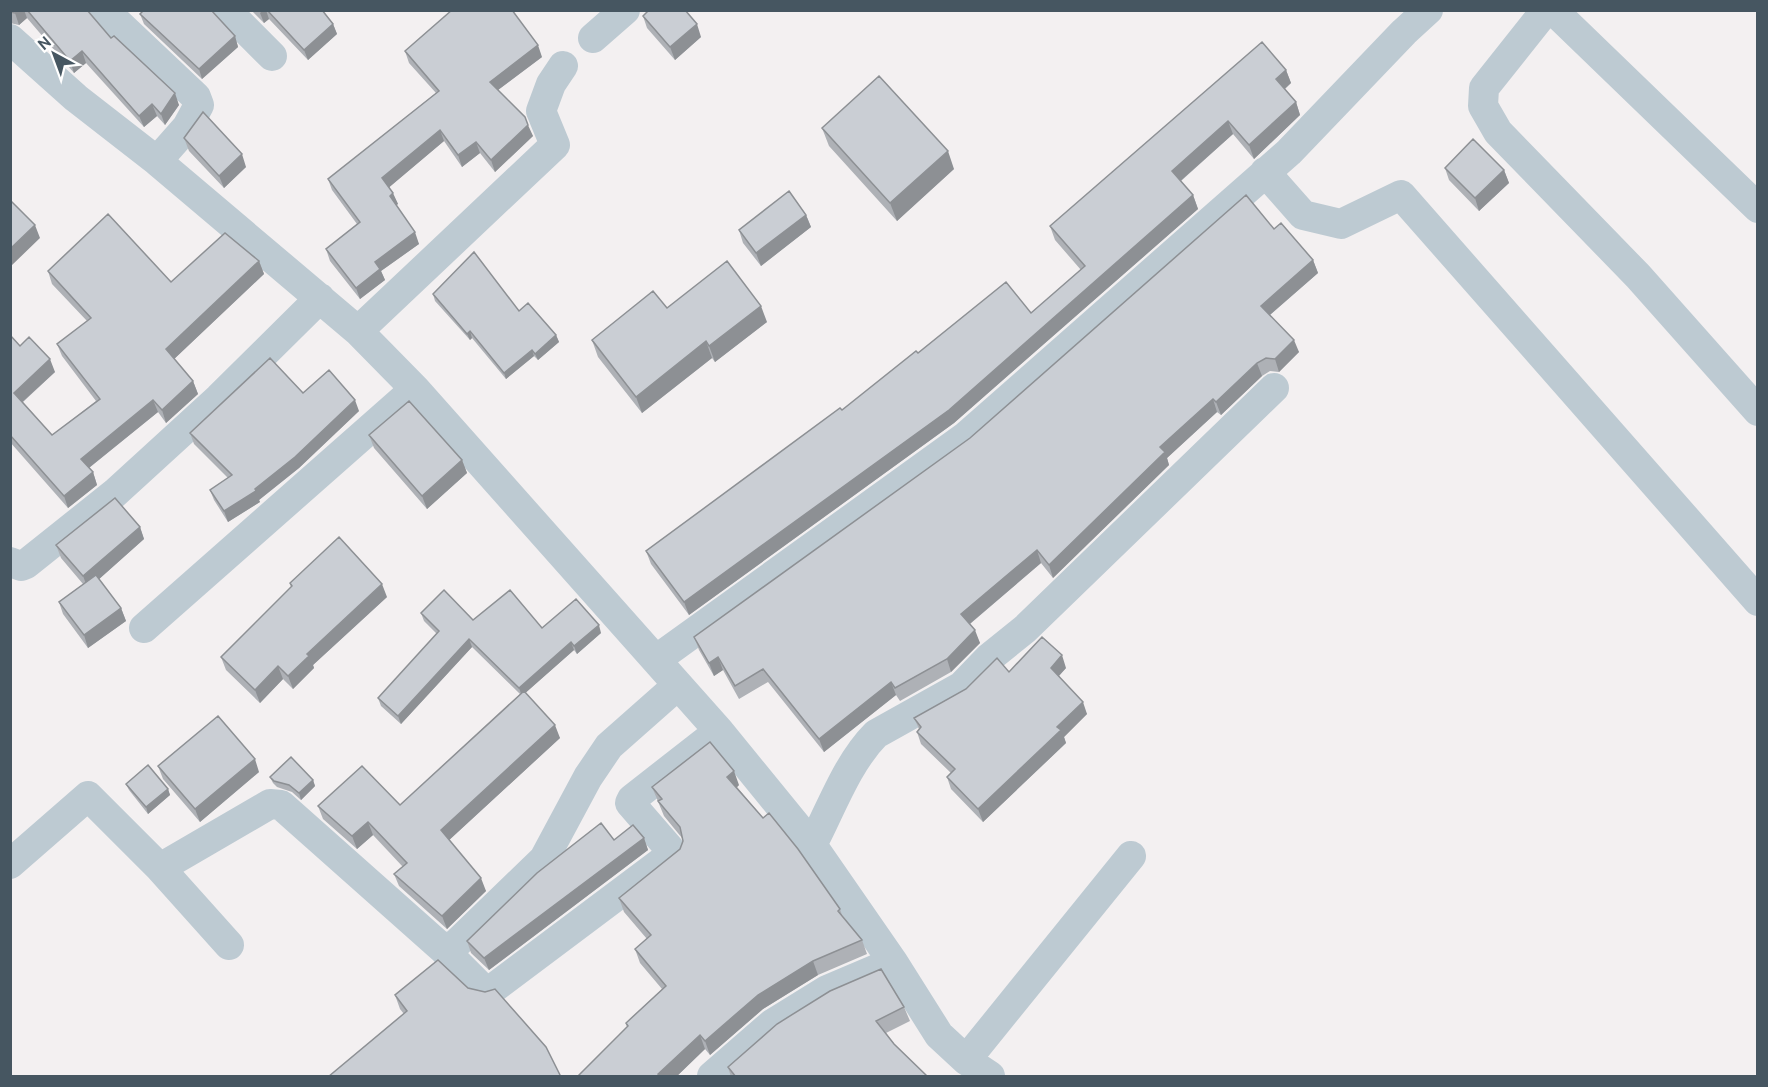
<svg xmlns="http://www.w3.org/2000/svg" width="1768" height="1087" font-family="Cabin,sans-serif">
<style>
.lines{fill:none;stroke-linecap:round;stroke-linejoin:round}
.street{stroke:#bdcad2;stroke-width:30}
.wall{fill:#aeb1b6}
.shaded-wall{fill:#8d9094}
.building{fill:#caced4;stroke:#8d9094;stroke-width:1.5}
</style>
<rect width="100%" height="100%" fill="#f3f0f1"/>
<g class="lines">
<!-- street -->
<path class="street" d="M104 10 196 97 199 105 187 127 157 161
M226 10 272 56
M1546 10 1484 88 1483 106 1498 132 1638 276 1758 411
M1553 10 1758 208
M593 38 625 10
M10 39 76 98 157 161 358 331 415 389 719 731 812 845 893 962 939 1035 966 1060 990 1076
M1265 172 1303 215 1341 224 1401 195 1758 601
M358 331 555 145 541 111 551 84 563 66
M10 562 21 566 26 564 115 493 219 398 320 298
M144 628 415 389
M657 659 965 437 1289 152 1404 32 1428 10
M812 845C831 809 847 763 876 734L962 686 989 658 1025 629 1274 388
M10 864 88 796 160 868 270 804 281 805 442 948 480 986 487 989 495 987 667 858 671 853 669 848 630 803 632 799 719 731
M160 868 229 945
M442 948 455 945 544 859 588 777 609 746 678 685
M966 1060 1131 856
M712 1076 772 1024 827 990 893 962"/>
</g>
<!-- wall -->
<path class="wall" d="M10 10H87L111 38 179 105 165 125 157 116 144 127 86 63 74 73 27 18 19 25 10 23Z
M251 10H322L333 24 337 34 308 60 269 19 264 23Z
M140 14 235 36 238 47 202 79 144 24Z
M643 16 701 37 675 60 647 28Z
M405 51 542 57 498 90 533 136 495 172 480 153 462 167 444 141 389 187 398 204 396 205 419 244 381 271 385 280 360 299 330 261 326 249 357 224 332 190 328 179 436 93 409 63Z
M1286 70 1291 83 1285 89 1296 102 1300 115 1254 159 1233 134 1181 181 1193 195 1198 209 954 423 689 615 651 564 646 551 842 410 918 353 1031 313 1081 270 1055 240 1050 226Z
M822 128 954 169 897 221 829 146Z
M184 138 246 167 224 188 189 151Z
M1445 168 1504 170 1509 183 1479 211 1449 180Z
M806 215 811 227 761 266 743 243 739 230Z
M1274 229 1313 260 1318 273 1270 315 1299 352 1279 372 1270 371 1262 376 1221 415 1217 412 1167 458 1169 465 1053 578 1041 563 970 624 980 643 951 672 900 701 896 695 824 752 768 682 739 699 723 670 714 676 699 650 694 637Z
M259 261 264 274 174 359 193 381 198 394 166 423 158 412 89 468 93 472 97 485 68 508 10 442V335L20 346 55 372 23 402 52 435 96 401 62 356 57 344 87 321 52 284 48 271 171 282Z
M433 294 519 311 556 335 559 342 538 360 534 356 506 379 472 338 470 340 435 301Z
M667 308 767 322 715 362 712 358 642 413 598 357 592 340Z
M303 393 359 411 299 468 259 500 260 502 228 522 214 500 210 490 228 478 194 444 190 433Z
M369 435 462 460 467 473 427 509 374 448Z
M140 527 144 539 99 579 121 608 126 621 88 648 63 614 59 602 83 584 61 558 56 545Z
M290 583 387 597 313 665 314 668 293 689 283 679 260 703 226 670 221 657 291 587Z
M421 613 542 628 601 633 577 654 574 650 525 693 560 738 449 840 486 891 447 929 399 886 394 874 403 867 373 835 357 849 323 819 318 806 400 805 520 694 472 647 401 724 381 706 378 698 437 634 424 621Z
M1066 668 1059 676 1087 714 1064 737 1066 743 983 822 951 789 947 777 951 773 921 744 917 732 919 729 914 718 1009 672Z
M158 766 259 772 200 822 163 779Z
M270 777 313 780 315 786 301 800 292 792 277 787 273 783Z
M126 784 168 789 170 795 148 814 129 790Z
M739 785 737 787 840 909 843 918 862 940 867 954 818 975 763 1009 710 1055 705 1049 676 1077H577L627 1027 626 1023 662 989 640 963 635 949 647 939 624 912 619 898 680 849 683 841 682 838 664 816 652 787Z
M644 838 648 850 489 970 471 953 467 941 614 840Z
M395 995 561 1077 404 1014 400 1009Z
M904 1007 910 1021 886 1033 894 1044 928 1077H731L728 1067Z"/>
<!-- shaded-wall -->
<path class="shaded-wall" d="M18 10H24L27 18 19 25 15 13Z
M263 10H266L269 19 264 23 260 13Z
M333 24 337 34 308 60 304 50Z
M697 24 701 37 675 60 670 47Z
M235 36 238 47 202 79 199 69Z
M538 45 542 57 494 93 490 82Z
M82 51 86 63 74 73 70 61Z
M1286 70 1291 83 1281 92 1276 79Z
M175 93 179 105 165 125 161 114Z
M1296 102 1300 115 1254 159 1249 145Z
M152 104 157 116 144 127 139 116Z
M1228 121 1233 134 1177 184 1172 171Z
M528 125 533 136 495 172 491 160Z
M440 130 444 141 386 190 382 178Z
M476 142 480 153 462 167 458 155Z
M948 151 954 169 897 221 890 203Z
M242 154 246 167 224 188 219 176Z
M1504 170 1509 183 1479 211 1475 198Z
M393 193 398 204 394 207 390 196Z
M1193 195 1198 209 954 423 689 615 684 602Z
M806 215 811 227 761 266 756 253Z
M35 225 40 238 10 267V249Z
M415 232 419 244 381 271 385 280 360 299 356 288 375 262Z
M1313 260 1318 273 1265 319 1261 306Z
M259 261 264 274 171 362 166 349Z
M761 306 767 322 715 362 709 346Z
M470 331 472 338 470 340 467 334Z
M556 335 559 342 538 360 535 354Z
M1294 340 1299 352 1279 372 1275 359Z
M706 341 712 358 642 413 636 397Z
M532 350 534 356 506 379 504 373Z
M50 359 55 372 19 405 14 393Z
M1257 363 1262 376 1221 415 1216 402Z
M193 381 198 394 166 423 162 410Z
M1213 399 1217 412 1167 458 1169 465 1053 578 1049 565 1160 447Z
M153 400 158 412 85 471 81 459Z
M355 400 359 411 299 468 259 500 260 502 228 522 224 511 255 489Z
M462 460 467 473 427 509 422 496Z
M93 472 97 485 68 508 64 496Z
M140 527 144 539 88 589 83 576Z
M1037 550 1041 563 966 627 961 614Z
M382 584 387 597 313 665 314 668 293 689 288 676 307 654Z
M121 608 126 621 88 648 84 635Z
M599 625 601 633 577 654 574 646Z
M975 630 980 643 951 672 947 659Z
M469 639 472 647 401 724 398 716Z
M571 642 574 650 522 696 519 688Z
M1062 655 1066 668 1055 680 1051 668Z
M718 657 723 670 714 676 709 663Z
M278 666 283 679 260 703 255 690Z
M891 682 896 695 824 752 819 739Z
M1083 702 1087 714 1064 737 1066 743 983 822 978 809 1057 727Z
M555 725 560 738 446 843 441 830Z
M255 759 259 772 200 822 195 809Z
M734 771 739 785 733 791 727 777Z
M313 780 315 786 301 800 299 793Z
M168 789 170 795 148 814 146 807Z
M368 822 373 835 357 849 352 836Z
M644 838 648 850 489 970 484 958Z
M481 878 486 891 447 929 442 916Z
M813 961 818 975 763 1009 710 1055 705 1041 758 995Z
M700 1035 705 1049 676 1077H658V1074Z"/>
<!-- building -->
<path class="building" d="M10 10H18L15 13 10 12Z
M27 10H87L111 38 114 36 175 93 161 114 152 104 139 116 82 51 70 61Z
M144 10H211L235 36 199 69 140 14Z
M267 10H322L333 24 304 50Z
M452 10H512L538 45 490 82 525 117 528 125 491 160 476 142 458 155 440 130 382 178 393 193 390 196 415 232 375 262 380 269 356 288 326 249 360 222 328 179 439 91 405 51Z
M649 10H685L697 24 670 47 643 16Z
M1262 42 1286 70 1276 79 1296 102 1249 145 1228 121 1172 171 1193 195 949 410 684 602 646 551 840 408 842 410 916 351 918 353 1006 282 1031 313 1085 266 1050 226Z
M879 76 948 151 890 203 822 128Z
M203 112 242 154 219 176 184 138Z
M1473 139 1504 170 1475 198 1445 168Z
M789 191 806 215 756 253 739 230Z
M1246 195 1274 229 1281 223 1313 260 1261 306 1294 340 1275 359 1266 358 1257 363 1216 402 1213 399 1160 447 1165 452 1049 565 1037 550 961 614 975 630 947 659 895 688 891 682 819 739 763 669 735 686 718 657 709 663 694 637 970 438Z
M12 202 35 225 10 249V204Z
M108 214 171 282 225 233 259 261 166 349 193 381 162 410 153 400 81 459 93 472 64 496 10 435V335L20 346 29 337 50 359 14 393 52 435 100 399 57 344 91 318 48 271Z
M474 252 519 311 528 303 556 335 535 354 532 350 504 373 470 331 467 334 433 294Z
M727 261 761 306 709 346 706 341 636 397 592 340 653 291 667 308Z
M270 358 303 393 329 370 355 400 295 457 255 489 256 491 224 511 210 490 232 475 190 433Z
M409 401 462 460 422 496 369 435Z
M115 498 140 527 83 576 56 545Z
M339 537 382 584 307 654 309 656 288 676 278 666 255 690 221 657 292 586 290 583Z
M96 575 121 608 84 635 59 602Z
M444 590 473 620 510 590 542 628 576 599 599 625 574 646 571 642 519 688 469 639 398 716 378 698 439 631 421 613Z
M1042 637 1062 655 1051 668 1083 702 1057 727 1061 730 978 809 947 777 955 769 917 732 921 727 914 718 966 689 997 658 1009 672Z
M524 691 555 725 441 830 481 878 442 916 394 874 407 863 368 822 352 836 318 806 362 766 400 805Z
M218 716 255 759 195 809 158 766Z
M710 742 734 771 727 777 763 818 769 813 798 849 840 909 838 911 862 940 813 961 758 995 705 1041 700 1035 658 1074 660 1077H577L628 1026 626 1023 666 986 635 949 651 935 619 898 680 849 683 841 680 827 658 801 662 799 652 787Z
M291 757 313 780 299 793 289 785 274 781 270 777Z
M148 765 168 789 146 807 126 784Z
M601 823 614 840 633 825 644 838 484 958 467 941 537 873Z
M438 960 468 988 485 992 495 989 546 1047 561 1077H328L407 1011 395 995Z
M881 969 904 1007 876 1021 894 1044 928 1077H736L728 1067 777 1024 830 991Z"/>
<!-- border -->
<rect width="1768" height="1087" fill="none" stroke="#465661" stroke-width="24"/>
<!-- north arrow -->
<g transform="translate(54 54) rotate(319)" stroke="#ffffff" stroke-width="4.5" paint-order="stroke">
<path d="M0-4.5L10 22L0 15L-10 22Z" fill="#465661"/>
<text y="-9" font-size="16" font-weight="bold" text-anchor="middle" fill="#465661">N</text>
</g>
</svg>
